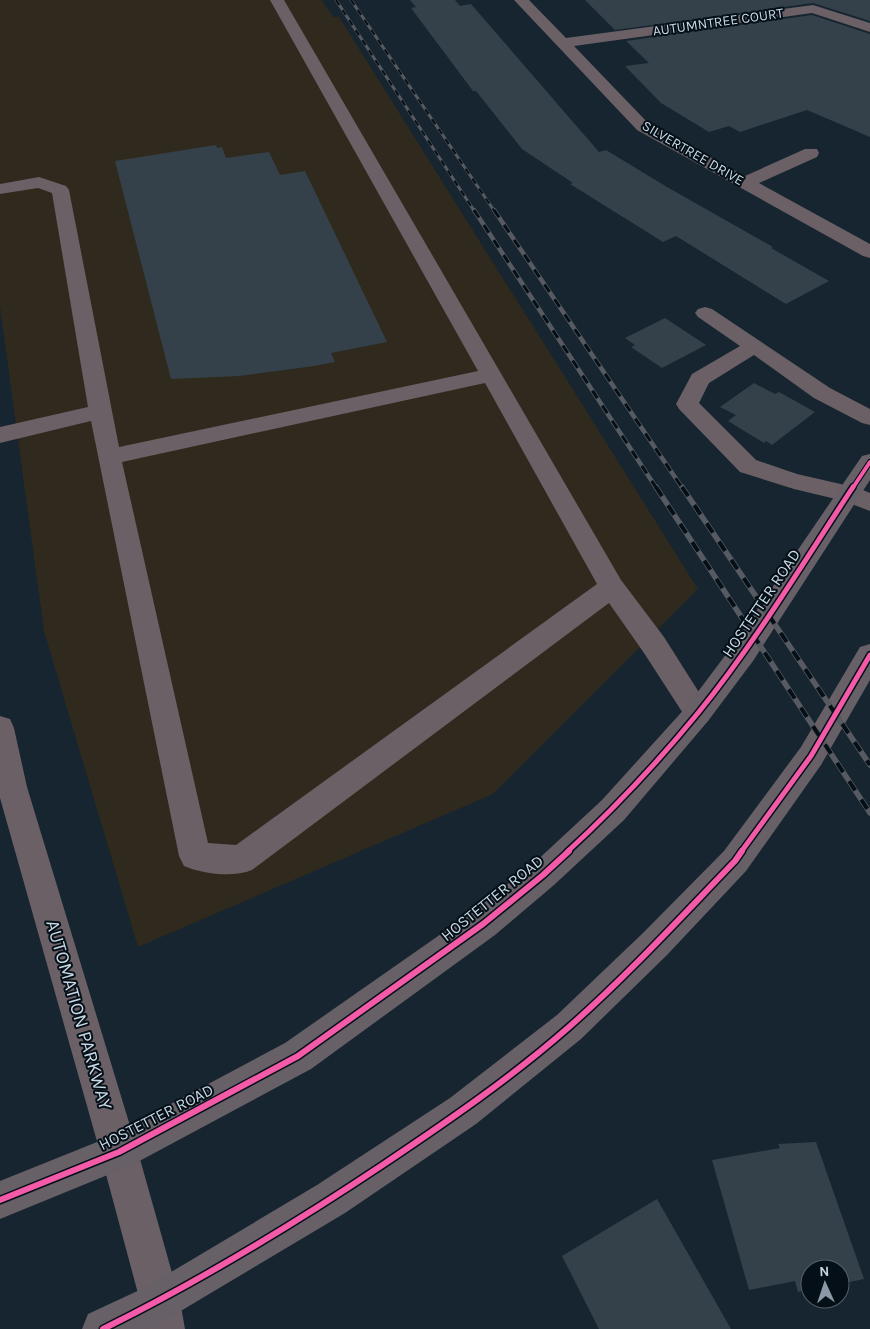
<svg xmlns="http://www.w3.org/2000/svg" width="870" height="1329" font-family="Karla,sans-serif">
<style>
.industrial{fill:#2f2a1d}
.building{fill:#35414a}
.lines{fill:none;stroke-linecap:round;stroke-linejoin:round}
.minor{fill:#6a6065;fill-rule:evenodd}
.major{fill:#686067;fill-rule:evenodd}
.rail-far2-casing{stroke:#575a60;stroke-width:3}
.rail-far1-casing{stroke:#575a60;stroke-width:4.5}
.rail-casing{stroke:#575a60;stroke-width:5.5}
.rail-far2{stroke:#050f17;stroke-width:2;stroke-dasharray:6;stroke-linecap:butt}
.rail-far1{stroke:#050f17;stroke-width:3;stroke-dasharray:9;stroke-linecap:butt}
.rail{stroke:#050f17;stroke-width:4;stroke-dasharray:11;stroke-linecap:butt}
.cycleway-far2-casing{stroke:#050f17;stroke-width:6}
.cycleway-far1-casing{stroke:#050f17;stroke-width:8}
.cycleway-casing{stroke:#050f17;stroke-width:9}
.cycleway-far2{stroke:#f35aa7;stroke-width:4}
.cycleway-far1{stroke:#f35aa7;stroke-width:5}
.cycleway{stroke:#f35aa7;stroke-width:6}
.labels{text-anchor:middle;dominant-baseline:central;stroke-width:4;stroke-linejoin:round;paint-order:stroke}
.far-street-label{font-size:14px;fill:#c8d8e4;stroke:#050f17}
.street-label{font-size:16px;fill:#c8d8e4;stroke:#050f17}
.near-street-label{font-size:19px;fill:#c8d8e4;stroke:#050f17}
</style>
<rect width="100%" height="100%" fill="#162530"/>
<!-- industrial -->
<path class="industrial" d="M0 0H322L333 17H339L698 589 493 794 138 947 44 631 0 307Z"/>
<!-- building -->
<path class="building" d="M410 0H455L460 6 471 4 599 152 606 150 667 187 773 247 771 248 829 281 786 304 676 236 663 242 570 184 573 183 522 149 476 91H473L411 8 416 7Z
M585 0H870V21L813 3 615 30Z
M812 15 870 34V137L807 110 740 132 729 126 709 132 661 103 625 66 649 63 626 41Z
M216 145 217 148 222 147 226 158 269 152 280 175 305 171 387 342 331 353 335 362 314 366 239 376 171 379 115 161Z
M665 318 706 345 662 368 631 347 635 345 625 338Z
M754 383 775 394 779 392 815 412 772 445 766 441 764 443 728 421 736 415 720 407Z
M816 1142 864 1279 840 1284V1269H810V1289L798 1292 795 1281 749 1290 712 1160 780 1148 778 1144Z
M657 1199 731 1329H599L562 1256Z"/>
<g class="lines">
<!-- minor -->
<path class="minor" d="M270 0H284L621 580 664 637 712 713 708 721 698 725 688 721 644 653 609 603 252 870C233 878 203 874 184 866L179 856 91 421 0 443V427L88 407 52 193 38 188 0 194V184L39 177 66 186 69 190 119 447 478 371ZM485 383 597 584 236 845 208 843 122 462Z
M514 0H529L566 38 813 5 870 23V32L812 13 574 46 649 124 745 176 805 149H817L819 153 817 157 759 183 870 244V258L863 256 637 130Z
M705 307 712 309 830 388 870 409V425L862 423 814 398 754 355 709 383 699 403 756 460 797 474 858 488 870 493V511L844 501 794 489 740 472 679 409 676 404 692 374 740 346 698 317 695 313 698 309Z
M0 716 10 719 14 728 27 787 138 1152 180 1301 185 1329H143L140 1301 100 1152 0 798Z"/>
<!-- major -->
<path class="major" d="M870 454V480L753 661 708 721 624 820 554 885 495 935 311 1069 132 1165 0 1219V1181L107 1138 285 1043 471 913 532 865 602 800 688 705 733 645 862 456Z
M870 644V680L821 765 746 871 667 955 581 1039 476 1124 345 1213 174 1315 147 1329H82L88 1314 146 1287 317 1185 450 1098 557 1015 643 933 724 851 801 747 860 647Z"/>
<defs>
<path id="rail-far2" d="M336 0 475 212
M351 0 495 212"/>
<path id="rail-far1" d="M474 210 657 489
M494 210 683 489"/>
<path id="rail" d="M656 487 870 813
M682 487 870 765"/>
</defs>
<!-- rail-far2 casing -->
<use href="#rail-far2" class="rail-far2-casing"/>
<!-- rail-far1 casing -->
<use href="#rail-far1" class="rail-far1-casing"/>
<!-- rail casing -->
<use href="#rail" class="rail-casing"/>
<!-- rail-far2 -->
<use href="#rail-far2" class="rail-far2"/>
<!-- rail-far1 -->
<use href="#rail-far1" class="rail-far1"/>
<!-- rail -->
<use href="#rail" class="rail"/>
<defs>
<path id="cycleway-far2" d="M852 489 870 462"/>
<path id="cycleway-far1" d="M567 852C614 809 657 763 698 713 755 643 803 563 853 487
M741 852 811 756 870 655"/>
<path id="cycleway" d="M0 1200 119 1152 298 1056 483 924 543 875 569 851
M103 1329C200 1281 294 1224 384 1164 448 1121 511 1078 569 1027 628 975 681 917 735 861L742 851"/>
</defs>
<!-- cycleway-far2 casing -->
<use href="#cycleway-far2" class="cycleway-far2-casing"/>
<!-- cycleway-far1 casing -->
<use href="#cycleway-far1" class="cycleway-far1-casing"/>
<!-- cycleway casing -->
<use href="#cycleway" class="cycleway-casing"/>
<!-- cycleway-far2 -->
<use href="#cycleway-far2" class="cycleway-far2"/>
<!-- cycleway-far1 -->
<use href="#cycleway-far1" class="cycleway-far1"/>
<!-- cycleway -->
<use href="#cycleway" class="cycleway"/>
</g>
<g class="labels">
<!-- far-street labels -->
<g class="far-street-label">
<text transform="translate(718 22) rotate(-8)">AUTUMNTREE COURT</text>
<text transform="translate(693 153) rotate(30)">SILVERTREE DRIVE</text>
</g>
<!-- street labels -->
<g class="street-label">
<text transform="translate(761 603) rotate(-56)">HOSTETTER ROAD</text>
<text transform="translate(492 898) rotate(-39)">HOSTETTER ROAD</text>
<text transform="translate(156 1117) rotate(-27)">HOSTETTER ROAD</text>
</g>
<!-- near-street labels -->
<g class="near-street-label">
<text transform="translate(79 1015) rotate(74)">AUTOMATION PARKWAY</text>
</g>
</g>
<!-- north arrow -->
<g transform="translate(825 1284) rotate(357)"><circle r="24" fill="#050f17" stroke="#535f69"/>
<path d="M0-4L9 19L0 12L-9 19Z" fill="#8a99a5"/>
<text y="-8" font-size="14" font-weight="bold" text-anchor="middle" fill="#c8d8e4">N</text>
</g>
</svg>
